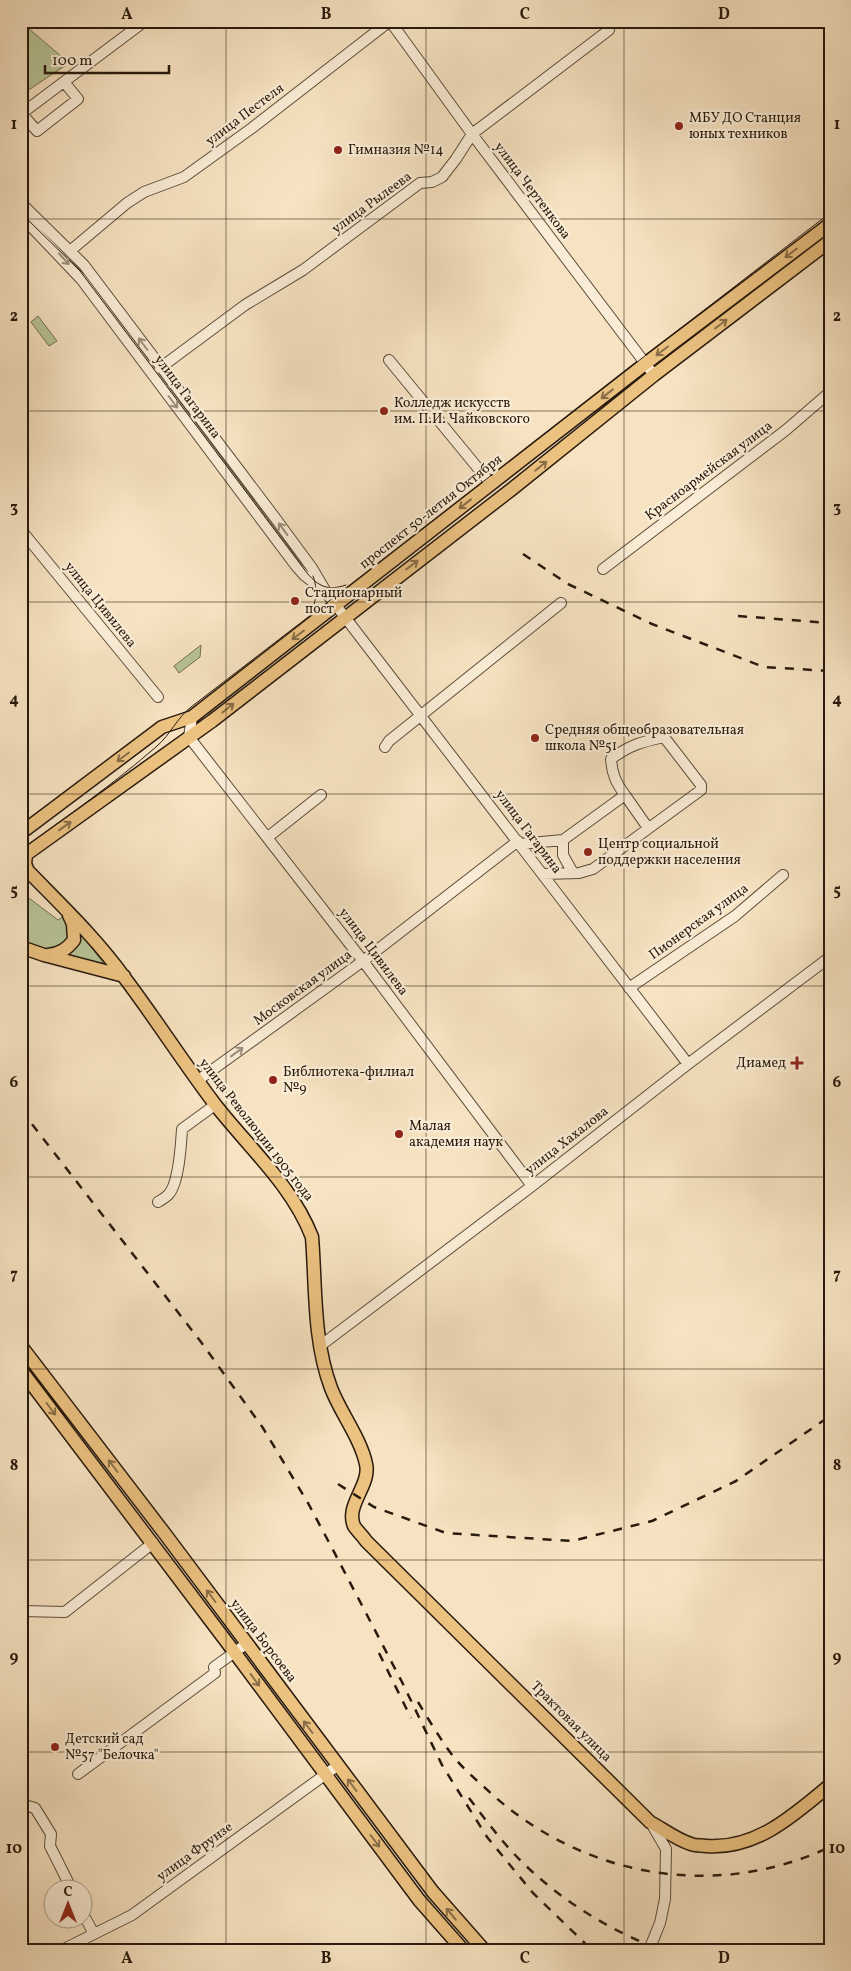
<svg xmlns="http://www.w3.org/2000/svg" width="851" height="1971" font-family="Vollkorn,serif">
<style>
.green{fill:#b8c597;stroke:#707052}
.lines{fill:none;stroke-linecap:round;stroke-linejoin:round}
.minor-casing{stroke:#5c4c3a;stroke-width:12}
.major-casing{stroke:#281a0d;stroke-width:15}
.minor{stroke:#faedd7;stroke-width:10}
.major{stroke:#ecc281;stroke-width:12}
.tram{stroke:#281a0d;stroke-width:1}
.rail{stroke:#281a0d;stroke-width:2.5;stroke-dasharray:9 9;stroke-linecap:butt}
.oneway{stroke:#8a6e47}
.oneway2{stroke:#9c8e7c}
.grid{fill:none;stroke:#281a0d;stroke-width:1;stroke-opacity:0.55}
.poi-dot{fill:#8f2418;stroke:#faedd7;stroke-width:2}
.labels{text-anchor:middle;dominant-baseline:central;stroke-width:4.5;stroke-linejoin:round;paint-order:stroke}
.street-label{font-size:14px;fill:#281a0d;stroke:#faedd7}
.poi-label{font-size:14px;fill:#281a0d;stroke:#faedd7;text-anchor:start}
.neatline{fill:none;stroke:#281a0d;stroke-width:2}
.grid-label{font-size:16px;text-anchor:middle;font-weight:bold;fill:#281a0d}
</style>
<rect width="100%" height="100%" fill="#f7e3c2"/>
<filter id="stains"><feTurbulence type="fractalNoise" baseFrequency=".004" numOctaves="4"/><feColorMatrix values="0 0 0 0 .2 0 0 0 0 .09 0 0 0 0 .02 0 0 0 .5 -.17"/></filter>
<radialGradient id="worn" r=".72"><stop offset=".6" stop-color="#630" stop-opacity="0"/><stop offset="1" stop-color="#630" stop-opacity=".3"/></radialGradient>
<!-- green -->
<path class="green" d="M21 22 69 63 21 95Z
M38 316 57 341 49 346 31 322Z
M201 645 200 657 179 673 174 666Z
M21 892 58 920 62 917C71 927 70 931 66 944 47 952 39 949 21 938Z
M81 934 104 964 64 955C74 952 80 944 81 934Z"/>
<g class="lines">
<defs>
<path id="minor" d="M390 21 472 134 654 375
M21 114 145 21
M22 114 37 131 78 99 64 82
M21 203 84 265 276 519 312 568 328 595 688 1064
M21 216 81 279 296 566 304 575 322 589
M70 251 127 203 144 192 184 177 252 128 390 21
M389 360 491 484
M160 368 245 305 303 270 420 183 432 182 442 177 456 159 472 134 609 30
M21 530 158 697
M603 569 786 430 830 392
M192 717 189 737 363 961 532 1186
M385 747 389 741 561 603
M625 795 648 828
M268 837 321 795
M520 844 563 840
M543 874 579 873 593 869 701 790V785L664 737C641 742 630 745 611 759 612 774 616 783 625 795L563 840V855L573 873
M629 988 735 916 783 875
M197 1081 363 961 518 841
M158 1202C161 1200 165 1198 168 1195 179 1184 181 1145 182 1129L215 1105
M320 1346 532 1186 688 1064 830 957
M21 1611 65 1612 153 1543
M78 1774 215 1673 214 1667 246 1644
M21 1810 28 1806 35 1808 51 1834 50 1846 71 1888
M82 1912 94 1934
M62 1950 132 1915 337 1766
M649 1950 660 1923 665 1899 666 1849 651 1823"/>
<path id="major" d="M21 833 162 727 192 717 645 364 830 224
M26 855 25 864 28 871C61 905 96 938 124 977 155 1018 183 1062 214 1103 248 1147 292 1185 312 1237 316 1287 313 1340 331 1388 340 1412 361 1439 366 1464 371 1485 345 1505 354 1526 357 1531 363 1536 366 1541L650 1822C663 1829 677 1840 691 1844 695 1846 702 1845 706 1846 756 1850 794 1815 830 1785
M21 858 212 721 512 489 654 375 830 241
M21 947 44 955 124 976
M48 955C60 954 67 949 74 940L73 924 69 915
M21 1346 165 1534 433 1892 484 1950
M21 1370 235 1653 419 1900 463 1950"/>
</defs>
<!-- minor casing -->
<use href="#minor" class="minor-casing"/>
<!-- major casing -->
<use href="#major" class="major-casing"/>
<!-- minor -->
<use href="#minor" class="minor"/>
<!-- major -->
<use href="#major" class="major"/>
<!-- tram -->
<path class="tram" d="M21 213 80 271 307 573C319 587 328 591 346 585
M309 614C317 604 318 588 313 576
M21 850C67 816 114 784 157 746 170 735 177 718 191 707 405 544 616 377 830 213"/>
<!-- rail -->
<path class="rail" d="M523 554 568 584 652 624 764 667 830 671
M738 616 830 623
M21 1110 201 1342 263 1428 308 1503 332 1548 402 1682 442 1765 487 1837 533 1893 592 1950
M338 1484 374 1507 446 1533 572 1541 652 1521 736 1481 830 1416
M379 1653 411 1718
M418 1702C429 1720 440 1739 453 1756 465 1771 480 1783 494 1796 587 1878 717 1900 830 1847
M469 1798C485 1819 501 1841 520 1860 560 1900 610 1931 662 1950"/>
</g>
<!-- one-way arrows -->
<defs><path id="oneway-shaft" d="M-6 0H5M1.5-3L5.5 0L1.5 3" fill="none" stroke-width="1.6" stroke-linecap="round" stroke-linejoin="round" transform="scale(1.25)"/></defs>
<g class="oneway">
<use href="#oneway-shaft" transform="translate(791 253) rotate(143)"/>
<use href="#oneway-shaft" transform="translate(721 324) rotate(-37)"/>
<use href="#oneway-shaft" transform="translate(662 351) rotate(143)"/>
<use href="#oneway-shaft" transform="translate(607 394) rotate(142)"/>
<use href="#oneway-shaft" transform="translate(541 466) rotate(-39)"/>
<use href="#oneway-shaft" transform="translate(465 504) rotate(142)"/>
<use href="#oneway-shaft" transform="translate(412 565) rotate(-37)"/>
<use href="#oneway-shaft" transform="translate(298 635) rotate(143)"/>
<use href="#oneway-shaft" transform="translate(228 708) rotate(-39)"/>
<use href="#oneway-shaft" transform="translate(123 757) rotate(143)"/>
<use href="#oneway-shaft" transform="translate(65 826) rotate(-36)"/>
<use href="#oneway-shaft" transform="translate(51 1409) rotate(53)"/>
<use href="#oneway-shaft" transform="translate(113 1466) rotate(-127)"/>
<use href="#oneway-shaft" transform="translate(211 1596) rotate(-127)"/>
<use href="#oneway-shaft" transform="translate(255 1680) rotate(54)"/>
<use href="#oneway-shaft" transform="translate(308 1727) rotate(-127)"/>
<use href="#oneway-shaft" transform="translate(352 1785) rotate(-127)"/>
<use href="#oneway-shaft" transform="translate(375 1841) rotate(53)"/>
<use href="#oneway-shaft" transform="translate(451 1914) rotate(-130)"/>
</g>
<g class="oneway2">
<use href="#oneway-shaft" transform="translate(64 259) rotate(47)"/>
<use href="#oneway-shaft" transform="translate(143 344) rotate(-127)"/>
<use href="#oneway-shaft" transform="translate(173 402) rotate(53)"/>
<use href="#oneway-shaft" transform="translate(283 529) rotate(-126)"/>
<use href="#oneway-shaft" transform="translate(237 1052) rotate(-36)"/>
</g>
<!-- grid -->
<path class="grid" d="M226 21V1950M426 21V1950M624 21V1950M21 219H830M21 411H830M21 602H830M21 794H830M21 986H830M21 1177H830M21 1369H830M21 1560H830M21 1752H830"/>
<!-- markers -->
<g class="poi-dot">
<circle cx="679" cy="126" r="5"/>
<circle cx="338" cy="150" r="5"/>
<circle cx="384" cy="411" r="5"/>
<circle cx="295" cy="601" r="5"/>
<circle cx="535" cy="738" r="5"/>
<circle cx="588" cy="852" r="5"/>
<path d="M794.5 1055.5h5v5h5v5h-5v5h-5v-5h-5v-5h5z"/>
<circle cx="273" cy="1080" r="5"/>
<circle cx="399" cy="1134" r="5"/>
<circle cx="55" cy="1747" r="5"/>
</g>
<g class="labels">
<!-- street labels -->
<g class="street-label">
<text transform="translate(245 115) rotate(-37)">улица Пестеля</text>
<text transform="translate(532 191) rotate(53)">улица Чертенкова</text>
<text transform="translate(372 203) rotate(-36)">улица Рылеева</text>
<text transform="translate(187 397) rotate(53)">улица Гагарина</text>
<text transform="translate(709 471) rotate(-37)">Красноармейская улица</text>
<text transform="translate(431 512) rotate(-38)">проспект 50-летия Октября</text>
<text transform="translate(100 605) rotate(51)">улица Цивилева</text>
<text transform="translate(528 832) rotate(53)">улица Гагарина</text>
<text transform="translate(699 922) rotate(-36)">Пионерская улица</text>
<text transform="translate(373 952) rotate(53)">улица Цивилева</text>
<text transform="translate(303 988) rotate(-36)">Московская улица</text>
<text transform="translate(256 1130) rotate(52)">улица Революции 1905 года</text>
<text transform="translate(567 1141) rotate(-38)">улица Хахалова</text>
<text transform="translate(263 1641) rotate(53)">улица Борсоева</text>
<text transform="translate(571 1722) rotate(45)">Трактовая улица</text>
<text transform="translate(195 1852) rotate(-36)">улица Фрунзе</text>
</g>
<!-- poi labels -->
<g class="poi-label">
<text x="689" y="118">МБУ ДО Станция<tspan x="689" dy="16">юных техников</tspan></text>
<text x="348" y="150">Гимназия №14</text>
<text x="394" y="403">Колледж искусств<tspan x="394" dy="16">им. П.И. Чайковского</tspan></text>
<text x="305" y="593">Стационарный<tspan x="305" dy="16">пост</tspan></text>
<text x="545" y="730">Средняя общеобразовательная<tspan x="545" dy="16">школа №51</tspan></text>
<text x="598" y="844">Центр социальной<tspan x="598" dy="16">поддержки населения</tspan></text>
<text x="786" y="1063" text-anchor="end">Диамед</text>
<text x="283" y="1072">Библиотека-филиал<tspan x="283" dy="16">№9</tspan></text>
<text x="409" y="1126">Малая<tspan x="409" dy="16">академия наук</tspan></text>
<text x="65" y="1739">Детский сад<tspan x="65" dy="16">№57 "Белочка"</tspan></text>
</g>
</g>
<!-- margin -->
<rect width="851" height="1971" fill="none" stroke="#f7e3c2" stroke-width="55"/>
<!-- north arrow -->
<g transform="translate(68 1904)"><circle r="24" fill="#faedd7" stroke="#a69986"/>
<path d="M0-4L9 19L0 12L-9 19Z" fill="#8f2418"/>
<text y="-8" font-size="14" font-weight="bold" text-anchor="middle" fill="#281a0d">С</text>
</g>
<!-- scale -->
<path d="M45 65v8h124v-8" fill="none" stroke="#281a0d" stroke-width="2.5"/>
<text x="52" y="65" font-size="15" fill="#281a0d" stroke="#faedd7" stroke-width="4" paint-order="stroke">100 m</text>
<rect x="28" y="28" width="796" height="1916" class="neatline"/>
<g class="grid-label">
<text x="127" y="19">A</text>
<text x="326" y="19">B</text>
<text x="525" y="19">C</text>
<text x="724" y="19">D</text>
<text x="14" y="129">1</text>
<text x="837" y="129">1</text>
<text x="14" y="321">2</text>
<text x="837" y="321">2</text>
<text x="14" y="512">3</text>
<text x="837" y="512">3</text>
<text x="14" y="704">4</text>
<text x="837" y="704">4</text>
<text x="14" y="895">5</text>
<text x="837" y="895">5</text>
<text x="14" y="1087">6</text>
<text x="837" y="1087">6</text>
<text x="14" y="1279">7</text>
<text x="837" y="1279">7</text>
<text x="14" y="1470">8</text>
<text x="837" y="1470">8</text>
<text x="14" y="1662">9</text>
<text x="837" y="1662">9</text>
<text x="14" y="1853">10</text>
<text x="837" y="1853">10</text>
<text x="127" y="1963">A</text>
<text x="326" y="1963">B</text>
<text x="525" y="1963">C</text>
<text x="724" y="1963">D</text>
</g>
<rect width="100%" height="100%" filter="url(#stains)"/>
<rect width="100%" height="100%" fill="url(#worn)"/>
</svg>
